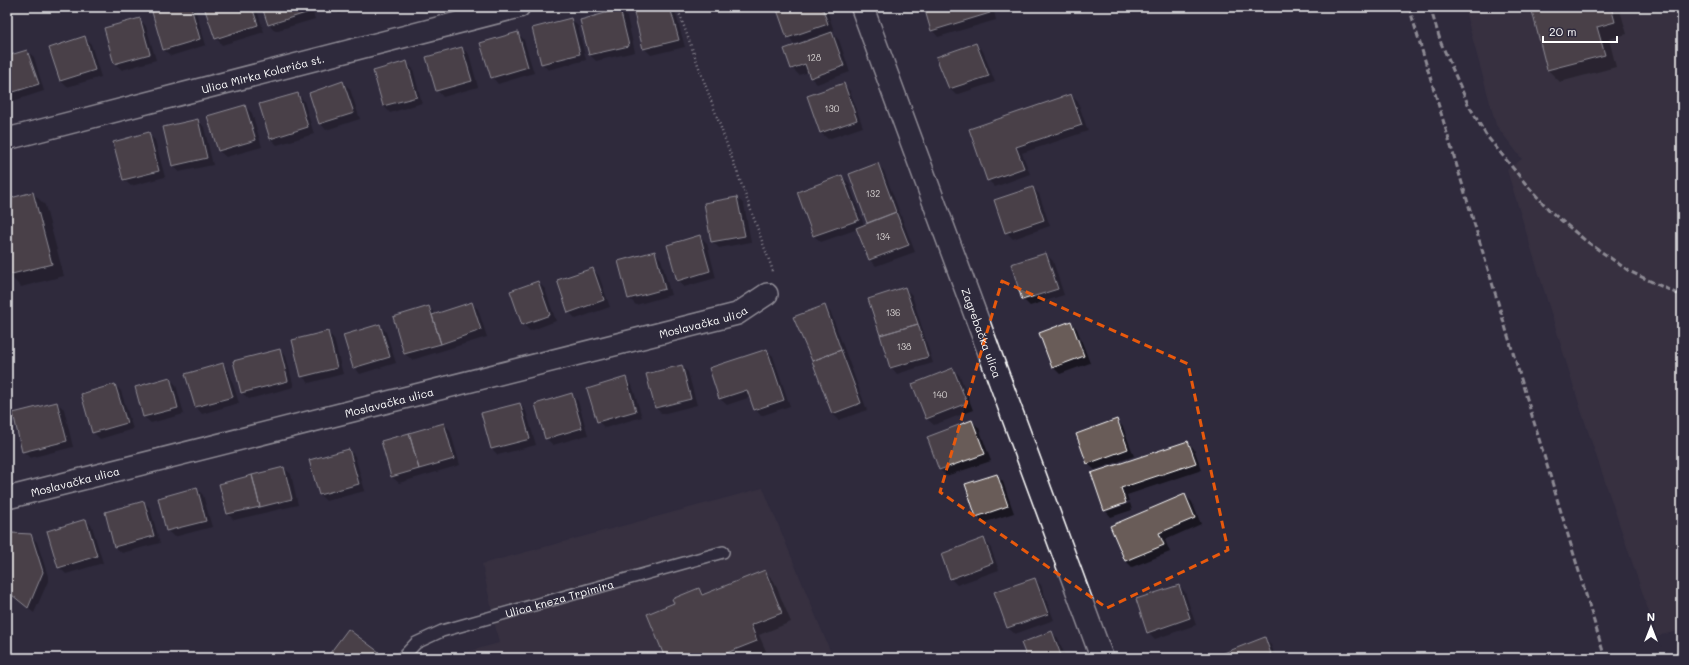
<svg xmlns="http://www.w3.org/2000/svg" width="1689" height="665" font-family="Mali,sans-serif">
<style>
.built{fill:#403945}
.shadow{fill:#0007}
.building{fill:#695b58;stroke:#fff}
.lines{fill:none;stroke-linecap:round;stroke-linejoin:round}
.service-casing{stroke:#fff;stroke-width:14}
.minor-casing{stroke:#fff;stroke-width:24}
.secondary-casing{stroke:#fff;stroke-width:25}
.path{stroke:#fff;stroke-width:2.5;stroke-dasharray:1 3;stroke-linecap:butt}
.service{stroke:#2f2a3d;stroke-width:11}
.minor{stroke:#2f2a3d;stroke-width:21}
.secondary{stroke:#2f2a3d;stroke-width:22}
.rail{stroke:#fff;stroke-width:3;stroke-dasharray:6 3;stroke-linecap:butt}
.marked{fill:none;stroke:#e8590c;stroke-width:3;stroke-dasharray:8 5;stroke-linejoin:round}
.labels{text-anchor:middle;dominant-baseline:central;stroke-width:3;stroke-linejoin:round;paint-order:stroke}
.number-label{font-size:9px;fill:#dad6d5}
.street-label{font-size:11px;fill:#fff;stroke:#2f2a3d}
</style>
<rect width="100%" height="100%" fill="#2f2a3d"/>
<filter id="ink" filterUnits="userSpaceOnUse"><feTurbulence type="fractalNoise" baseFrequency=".025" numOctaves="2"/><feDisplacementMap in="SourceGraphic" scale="8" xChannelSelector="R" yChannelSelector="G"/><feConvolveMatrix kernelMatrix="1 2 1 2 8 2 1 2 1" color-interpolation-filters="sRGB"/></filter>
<g filter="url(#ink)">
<!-- built -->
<path class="built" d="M1464 7H1675L1682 33V630L1657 636 1581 410 1507 170 1522 159 1496 125Z
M763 488 833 658H450L459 654 499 643 482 564Z"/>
<!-- shadow -->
<path class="shadow" d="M172 7H194L195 9 206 45 171 56 164 50Z
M205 7H256L264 32 222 45 216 38Z
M263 7H311L315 19 275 31 269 24Z
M332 7H360L339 14Z
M645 7H674L685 47 651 55 644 48Z
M778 7H826L834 31 831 32 839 40 850 72 817 84 810 77 809 72 799 75 792 68 823 36 822 35 794 44 788 37Z
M925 7H993L996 20 938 37 932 30Z
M1532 7H1619L1627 34 1609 39 1616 67 1560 82 1548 70Z
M620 10 627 17 635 52 596 61 590 55 581 20Z
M139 19 146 26 156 60 122 70 115 64Z
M571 19 578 26 586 60 548 70 542 63Z
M518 33 524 40 534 73 498 84 492 77Z
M84 38 91 44 101 77 67 87 61 81 51 48Z
M976 44 983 51 995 82 956 95 950 89Z
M462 48 469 54 478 87 443 97 437 90Z
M27 51 34 57 44 91 10 102 7 99V57Z
M406 62 413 69 422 103 390 113 384 106 374 71Z
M343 82 350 89 360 119 326 130 320 123Z
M844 85 850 91 863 127 828 139 821 133 809 97Z
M298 94 304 101 314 134 277 145 270 138Z
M1071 95 1078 102 1088 131 1022 153 1030 174 995 187 988 180 971 130Z
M245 106 252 113 262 147 226 157 219 151 209 117Z
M198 120 204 127 213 165 179 172 172 166Z
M148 134 155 140 165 177 131 186 124 180Z
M878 164 884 171 915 252 876 266 870 260 858 229 821 242 814 236 798 192 842 176 849 183 864 225 869 224 850 175Z
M1033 188 1039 194 1050 226 1013 239 1006 232Z
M33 193 45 205 64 276 21 287 9 275 7 267V200Z
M737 198 744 204 751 242 719 248 712 241Z
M700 236 707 243 716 278 684 287 677 280Z
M655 253 661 259 671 295 636 305 629 298Z
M1046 254 1053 261 1064 295 1030 306 1023 299Z
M593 269 599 276 610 307 576 319 569 312Z
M538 282 545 289 556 321 530 331 523 324Z
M905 288 912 295 933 363 897 374 891 367Z
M471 303 478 309 487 337 412 360 405 354 394 318 429 307 436 315Z
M825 307 831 313 867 410 839 420 832 413 795 317Z
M1071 322 1077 329 1090 363 1060 374 1053 367Z
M380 325 386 332 396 363 360 374 354 367Z
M328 332 334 339 343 374 309 383 302 376Z
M279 350 286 356 294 387 249 399 242 393Z
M766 350 773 356 790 406 761 416 755 409 751 397 727 405 720 399 710 369Z
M223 365 229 371 239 403 202 414 196 407 186 375Z
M681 366 688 372 697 405 662 414 656 408Z
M953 369 960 376 973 410 934 425 927 419 914 385Z
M170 379 176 385 184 414 151 423 144 417 136 388Z
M626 379 632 385 642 417 605 428 598 421Z
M115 385 121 391 133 429 100 439 93 432Z
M572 395 578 401 588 435 553 445 546 438Z
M57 403 64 409 73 447 30 458 23 451Z
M520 404 526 411 536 445 498 455 492 449Z
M1116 420 1123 427 1134 456 1095 470 1088 464 1077 435Z
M972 421 979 428 991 461 946 476 940 470 928 437Z
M444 424 450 430 460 465 399 483 392 477Z
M1188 442 1194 449 1202 470 1127 495 1129 501 1107 509V511L1130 503 1132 510 1111 517 1105 510 1093 474Z
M349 450 355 456 365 491 326 501 320 495Z
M284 468 291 474 298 505 234 520 228 514Z
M997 475 1003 482 1014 513 983 523 977 516Z
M196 488 203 495 212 527 174 537 167 530Z
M1185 495 1192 502 1201 524 1165 540 1170 552 1132 567 1126 561 1111 526Z
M144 502 150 508 160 543 122 553 115 547Z
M86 520 92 526 103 563 66 574 59 567Z
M30 535 37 542 49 579 34 613 7 592V541Z
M984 539 990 546 999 570 957 585 951 579Z
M765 571 774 581 791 622 759 635 766 651 747 658H666L699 589 705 595Z
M1035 579 1041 585 1054 620 1015 634 1008 628Z
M1179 586 1185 592 1196 625 1155 639 1148 632Z
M348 630 379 653 384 658H329L328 657Z
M1051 632 1058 638 1066 658H1028Z
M1264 638 1271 645 1276 658H1214Z"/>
<!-- building -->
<path class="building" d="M168 7H191L200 39 163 50 152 12Z
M204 7H252L258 25 215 39Z
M262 7H307L309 12 268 25Z
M641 7H670L679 40 643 49 633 9Z
M776 7H822L828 24 787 38Z
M924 7H989L990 13 931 31Z
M1531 7H1611L1615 22 1597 27 1605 55 1547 70Z
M620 9 629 46 589 55 580 20Z
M140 18 150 54 114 64 104 28Z
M571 18 580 54 541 64 532 28Z
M518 32 528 67 491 78 480 43Z
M832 32 844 66 810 78 805 64 791 69 784 49Z
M85 36 95 70 60 81 49 48Z
M976 43 989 76 949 89 936 57Z
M462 47 472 81 436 91 426 57Z
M27 50 39 84 7 94V56Z
M407 61 417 97 383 106 373 71Z
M343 81 354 113 319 124 309 93Z
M844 83 857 120 820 133 807 96Z
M298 93 308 127 270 139 259 104Z
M1071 94 1082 125 1016 147 1024 168 987 181 969 129Z
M245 105 256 140 218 151 207 116Z
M198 119 207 158 172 166 163 127Z
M149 132 159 171 123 180 113 142Z
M878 163 896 212 867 223 849 174Z
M842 175 859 220 813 236 797 192Z
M1033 187 1044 220 1005 233 994 200Z
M33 192 52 264 8 275 7 270V199Z
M737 197 745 236 711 242 704 203Z
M896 212 909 245 869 260 856 228Z
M700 235 710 271 677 281 667 245Z
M655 251 665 289 628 299 618 261Z
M1046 253 1058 289 1022 300 1011 264Z
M593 268 604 300 568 313 557 280Z
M538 281 550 315 522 325 510 291Z
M905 287 918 324 880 335 868 299Z
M472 302 481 330 441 344 432 315Z
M825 305 841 350 812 361 793 317Z
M429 306 441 344 404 354 393 317Z
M1071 321 1084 356 1052 368 1039 333Z
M380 324 390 357 353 368 343 335Z
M918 324 928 357 890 368 880 335Z
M328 331 337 368 301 377 292 340Z
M280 349 288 381 241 393 233 361Z
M767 349 784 400 754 410 747 390 719 399 709 368Z
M841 350 861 403 832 414 812 361Z
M223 363 233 397 195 407 185 374Z
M682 365 691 399 655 408 646 374Z
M953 368 967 403 926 419 912 384Z
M170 377 178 408 143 417 135 387Z
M626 377 636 411 597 422 587 389Z
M115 384 127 423 92 433 81 394Z
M572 393 582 428 545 439 535 404Z
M57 402 67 441 22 452 13 413Z
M520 403 530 439 491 449 481 413Z
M1117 419 1128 449 1087 464 1076 434Z
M972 420 985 454 939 470 927 437Z
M444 423 454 459 419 469 409 433Z
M409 433 419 469 391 477 381 441Z
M1188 441 1196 463 1121 488 1126 503 1104 511 1091 473Z
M349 449 359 484 319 495 309 460Z
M284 467 292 499 260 507 252 475Z
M997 474 1008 506 976 517 965 484Z
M252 475 260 507 227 514 219 484Z
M197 487 206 521 166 531 158 498Z
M1185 494 1195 518 1159 533 1164 545 1125 561 1110 526Z
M144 501 154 536 114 547 105 512Z
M86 519 97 556 58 568 47 531Z
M12 533 31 534 43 572 28 608 7 591V539Z
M984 538 993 563 950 579 941 554Z
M765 570 782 613 751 625 757 641 714 658H665L647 614 674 603 672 599 699 588 702 595Z
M1035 578 1048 614 1007 628 994 592Z
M1179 585 1190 618 1147 633 1136 599Z
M348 629 379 652 375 658 327 657Z
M1052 631 1062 658H1027L1021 643Z
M1265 637 1271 654 1261 658H1211Z"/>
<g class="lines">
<defs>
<g id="service">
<path id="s1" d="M402 658 416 643 442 631 723 552"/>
</g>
<g id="minor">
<path id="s2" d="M7 139 519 7"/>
<path id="s3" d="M7 498 737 314 767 294"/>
</g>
<g id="secondary">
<path id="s4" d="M862 7 1102 658"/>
</g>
</defs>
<!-- service casing -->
<use href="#service" class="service-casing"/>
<!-- minor casing -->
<use href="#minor" class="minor-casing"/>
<!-- secondary casing -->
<use href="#secondary" class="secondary-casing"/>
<!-- path -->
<path class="path" d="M677 7 773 271
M785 658 818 655 829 658"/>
<!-- service -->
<use href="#service" class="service"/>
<!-- minor -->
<use href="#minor" class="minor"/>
<!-- secondary -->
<use href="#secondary" class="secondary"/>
<!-- rail -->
<path class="rail" d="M1409 7 1605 658
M1430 7 1441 43 1468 104 1486 135 1525 183 1550 211 1586 241 1629 271 1682 296"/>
</g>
</g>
<!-- marked area -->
<path d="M0 0H1689V665H0ZM1002 281 1188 364 1228 550 1107 608 940 492Z" fill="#2f2a3d" fill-opacity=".55" fill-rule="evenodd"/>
<path class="marked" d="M1002 281 1188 364 1228 550 1107 608 940 492Z"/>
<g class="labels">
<!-- number labels -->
<g class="number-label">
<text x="814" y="57">128</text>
<text x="832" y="108">130</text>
<text x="873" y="193">132</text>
<text x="883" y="236">134</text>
<text x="893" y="312">136</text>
<text x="904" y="346">138</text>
<text x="940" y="394">140</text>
</g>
<!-- street labels -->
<g class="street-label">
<text stroke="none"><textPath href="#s2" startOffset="264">Ulica Mirka Kolarića st.</textPath></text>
<text stroke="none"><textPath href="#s3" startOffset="718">Moslavačka ulica</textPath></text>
<text stroke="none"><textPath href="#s4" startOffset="347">Zagrebačka ulica</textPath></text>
<text stroke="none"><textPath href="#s3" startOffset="394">Moslavačka ulica</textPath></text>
<text stroke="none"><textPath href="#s3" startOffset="70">Moslavačka ulica</textPath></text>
<text stroke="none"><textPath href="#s1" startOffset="171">Ulica kneza Trpimira</textPath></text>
</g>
</g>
<!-- margin -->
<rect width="1689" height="665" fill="none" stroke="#2f2a3d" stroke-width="24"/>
<rect x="12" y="12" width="1665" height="641" fill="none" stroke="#fff" stroke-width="1.5" filter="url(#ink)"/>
<!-- north arrow -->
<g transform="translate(1651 627)" stroke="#2f2a3d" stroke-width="3" paint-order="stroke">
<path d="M0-3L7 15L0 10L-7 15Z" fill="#ffffff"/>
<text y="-6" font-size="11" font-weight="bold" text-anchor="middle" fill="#ffffff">N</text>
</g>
<!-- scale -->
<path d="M1543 36v6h74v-6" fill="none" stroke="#ffffff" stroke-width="2"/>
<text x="1549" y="36" font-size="12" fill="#ffffff" stroke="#2f2a3d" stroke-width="3" paint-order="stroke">20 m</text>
</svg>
